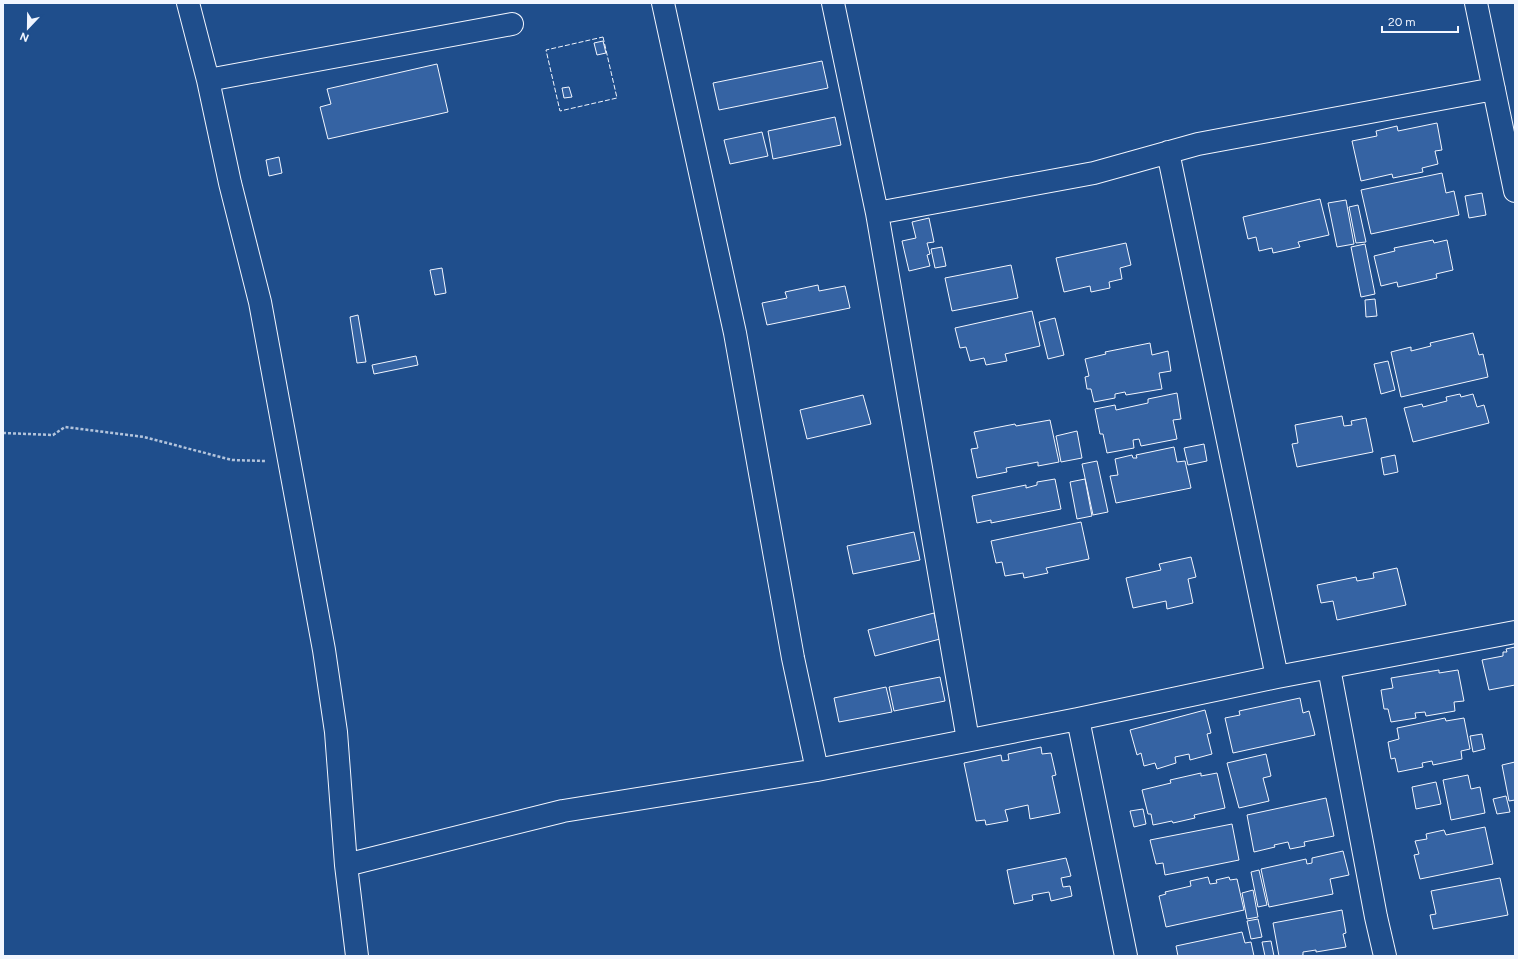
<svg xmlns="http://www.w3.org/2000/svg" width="1518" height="959" font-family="Figtree,sans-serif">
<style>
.building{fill:#3563a3;stroke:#f2f6ff}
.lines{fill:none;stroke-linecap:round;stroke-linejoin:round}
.minor-casing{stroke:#f2f6ff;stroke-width:24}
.path{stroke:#b3c4dc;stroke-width:2.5;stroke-dasharray:3 2;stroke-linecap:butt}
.minor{stroke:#1f4e8c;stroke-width:22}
.fence{stroke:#f2f6ff;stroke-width:1;stroke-dasharray:5 2;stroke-linecap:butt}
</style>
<rect width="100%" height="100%" fill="#1f4e8c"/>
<!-- building -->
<path class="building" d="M603 41 606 53 597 55 594 43Z
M822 61 828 88 719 110 713 83Z
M437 64 448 112 328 139 320 107 331 104 327 89Z
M569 87 572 97 564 98 562 88Z
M835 117 841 145 773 159 768 131Z
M1437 123 1442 150 1435 151 1438 164 1422 168 1423 172 1393 178 1392 174 1361 181 1352 141 1377 136 1376 131 1397 126 1398 131Z
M762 132 768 156 730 164 724 140Z
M279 157 282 173 269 176 266 160Z
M1442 173 1446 193 1454 191 1459 215 1371 234 1361 190Z
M1482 193 1486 215 1469 218 1465 196Z
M1320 199 1329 235 1298 242 1300 247 1273 253 1272 248 1259 251 1256 237 1248 239 1243 217Z
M1346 200 1354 244 1337 247 1328 203Z
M1358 205 1366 242 1356 243 1349 207Z
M929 218 934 242 927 243 930 254 927 255 930 266 909 271 902 241 916 238 912 222Z
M1433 240 1434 243 1447 240 1453 270 1436 274 1437 278 1398 287 1397 282 1381 286 1374 256 1395 251 1394 248Z
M1126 243 1131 265 1120 268 1122 279 1109 282 1110 288 1091 292 1090 286 1064 292 1056 258Z
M1365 244 1375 294 1361 297 1351 247Z
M942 247 946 266 935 268 931 249Z
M1011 265 1018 298 952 311 945 278Z
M442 268 446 293 435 295 430 270Z
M818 285 819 291 845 286 850 308 767 325 762 303 787 298 785 292Z
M1375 299 1377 316 1366 317 1365 300Z
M1032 311 1040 346 1005 354 1007 361 986 365 984 358 970 361 966 347 960 348 955 328Z
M358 315 366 362 357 363 350 317Z
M1055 318 1064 355 1048 359 1039 322Z
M1473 333 1479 355 1483 354 1488 377 1401 397 1391 352 1411 347V351L1431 346 1430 343Z
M1150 343 1152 355 1168 351 1171 371 1159 373 1162 389 1126 395 1125 392 1115 394V398L1094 402 1091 389H1087L1085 377 1089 376 1085 359 1106 354 1105 352Z
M416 356 418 365 374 374 372 365Z
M1388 361 1395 390 1381 394 1374 364Z
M1177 393 1181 419 1173 420 1177 439 1141 446 1139 439 1133 440 1134 448 1107 453 1103 434H1100L1095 409 1115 405 1116 410 1148 403V399Z
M1460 394 1461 397 1473 394 1477 407 1484 405 1489 423 1413 442 1404 408 1422 404 1423 407 1447 401 1446 397Z
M863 395 871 424 807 439 800 410Z
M1342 416 1344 426 1352 425 1351 421 1366 418 1373 452 1297 467 1292 444 1298 443 1295 425Z
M1050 420 1059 462 1038 466V462L1006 468 1007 472 977 478 971 449 978 448 974 432 1015 424 1016 426Z
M1077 431 1082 458 1061 462 1056 436Z
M1204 444 1207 461 1188 465 1184 448Z
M1174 447 1177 462 1185 461 1191 488 1116 503 1110 476 1118 475 1115 459 1132 455 1133 458H1137L1136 455Z
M1395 455 1398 472 1384 475 1381 458Z
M1097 461 1108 512 1093 515 1082 464Z
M1055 479 1061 509 991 523V520L977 523 972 496 1026 485V488L1037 485V482Z
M1085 479 1092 516 1077 519 1070 482Z
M1081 522 1089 559 1046 568 1048 573 1024 578 1023 573 1005 576 1002 562 996 563 991 541Z
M914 532 920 560 853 574 847 546Z
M1191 557 1196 577 1188 579 1193 603 1167 609 1166 601 1133 608 1126 578 1161 570 1159 564Z
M1397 568 1406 605 1337 620 1333 601 1321 603 1317 585 1356 577 1357 581 1374 578 1373 573Z
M934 613 940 639 875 656 868 630Z
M1515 647V685L1489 690 1482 660 1503 656V652H1507L1506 649Z
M1439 670V673L1458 670 1464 701 1454 702 1455 711 1426 716 1425 712 1415 713 1416 718 1391 722 1388 709H1384L1381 690 1393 688 1391 678Z
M940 677 945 701 894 711 889 687Z
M886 687 892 712 839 722 834 698Z
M1300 698 1303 713 1309 711 1315 735 1233 753 1225 718 1240 715 1239 711Z
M1205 710 1211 733 1207 734 1212 754 1190 760 1189 754 1175 757 1176 763 1157 769 1155 763 1144 766 1141 753 1137 755 1130 730Z
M1445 718 1446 721 1464 718 1470 749 1461 751 1462 759 1433 765 1432 761 1422 763 1423 767 1398 772 1395 758 1391 759 1388 742 1399 739 1397 728Z
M1482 734 1485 749 1473 752 1470 736Z
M1041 747 1042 754 1051 753 1056 775 1052 776 1060 813 1030 819 1028 805 1005 810 1008 821 986 825 985 820 976 821 964 763 1001 755 1002 761 1009 760 1008 754Z
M1266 754 1271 776 1263 778 1269 801 1239 808 1227 763Z
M1515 762V800L1509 801 1502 765Z
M1201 773V776L1217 773 1225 808 1194 815 1195 818 1173 823 1172 821 1153 825 1151 814H1148L1142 790 1171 783 1170 780Z
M1468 775 1471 789 1480 787 1485 813 1451 820 1443 780Z
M1436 782 1441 804 1416 809 1412 787Z
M1506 796 1510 812 1497 814 1493 799Z
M1326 798 1334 836 1304 842 1305 846 1290 849 1288 842 1274 845 1275 847 1254 852 1247 815Z
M1143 809 1146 824 1134 827 1130 811Z
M1232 824 1239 860 1165 875 1163 863 1156 864 1150 840Z
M1485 827 1493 864 1420 879 1414 855 1419 854 1415 841 1427 839 1426 834 1444 830 1446 835Z
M1343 851 1349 875 1330 879 1333 894 1269 907 1261 869 1306 859 1307 864 1312 863V858Z
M1066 858 1071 876 1061 878 1063 887 1070 886 1072 896 1051 901 1049 892 1032 895 1033 900 1014 904 1007 870Z
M1259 870 1267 905 1258 907 1251 872Z
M1208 877 1210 884 1217 883 1216 880 1229 877 1230 880 1237 879 1244 910 1166 927 1159 896 1166 894 1165 892 1191 886 1190 881Z
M1500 878 1508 915 1433 929 1430 915 1436 914 1431 891Z
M1253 890 1258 917 1247 919 1242 893Z
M1342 910 1346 933 1343 934 1346 947 1316 952V950L1303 952V955L1300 956H1279L1273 923Z
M1258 919 1262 937 1251 939 1247 921Z
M1242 932 1245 943 1251 942 1254 956H1178L1176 946Z
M1271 941 1274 956H1265L1262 942Z"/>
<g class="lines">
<defs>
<path id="minor" d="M188 3 208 80 230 183 260 302 324 650 336 732 346 865 357 956
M663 3 735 333 793 658 817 770
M833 3 877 213
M1476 3 1515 191
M208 80 512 24
M1168 152 1277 677
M1329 668 1376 917 1385 956
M1078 719 1126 956
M968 740 877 213 1094 173 1198 144 1494 89
M346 865 563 811 817 770 1078 719 1277 677 1515 632"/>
</defs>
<!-- minor casing -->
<use href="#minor" class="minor-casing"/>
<!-- path -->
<path class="path" d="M3 433 53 435 65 427 144 437 232 460 265 461"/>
<!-- minor -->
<use href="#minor" class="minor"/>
<!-- fence -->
<path class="fence" d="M603 37 617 98 560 111 546 50Z"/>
</g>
<!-- border -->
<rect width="1518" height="959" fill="none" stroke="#f2f6ff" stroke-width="8"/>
<!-- north arrow -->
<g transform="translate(28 28) rotate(202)" stroke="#1f4e8c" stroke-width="3" paint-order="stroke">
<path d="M0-3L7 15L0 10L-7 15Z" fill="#f2f6ff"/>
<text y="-6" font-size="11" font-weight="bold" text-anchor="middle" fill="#f2f6ff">N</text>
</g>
<!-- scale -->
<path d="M1382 26v6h76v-6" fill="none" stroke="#f2f6ff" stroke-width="2"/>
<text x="1388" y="26" font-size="12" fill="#f2f6ff" stroke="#1f4e8c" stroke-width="3" paint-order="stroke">20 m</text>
</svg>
